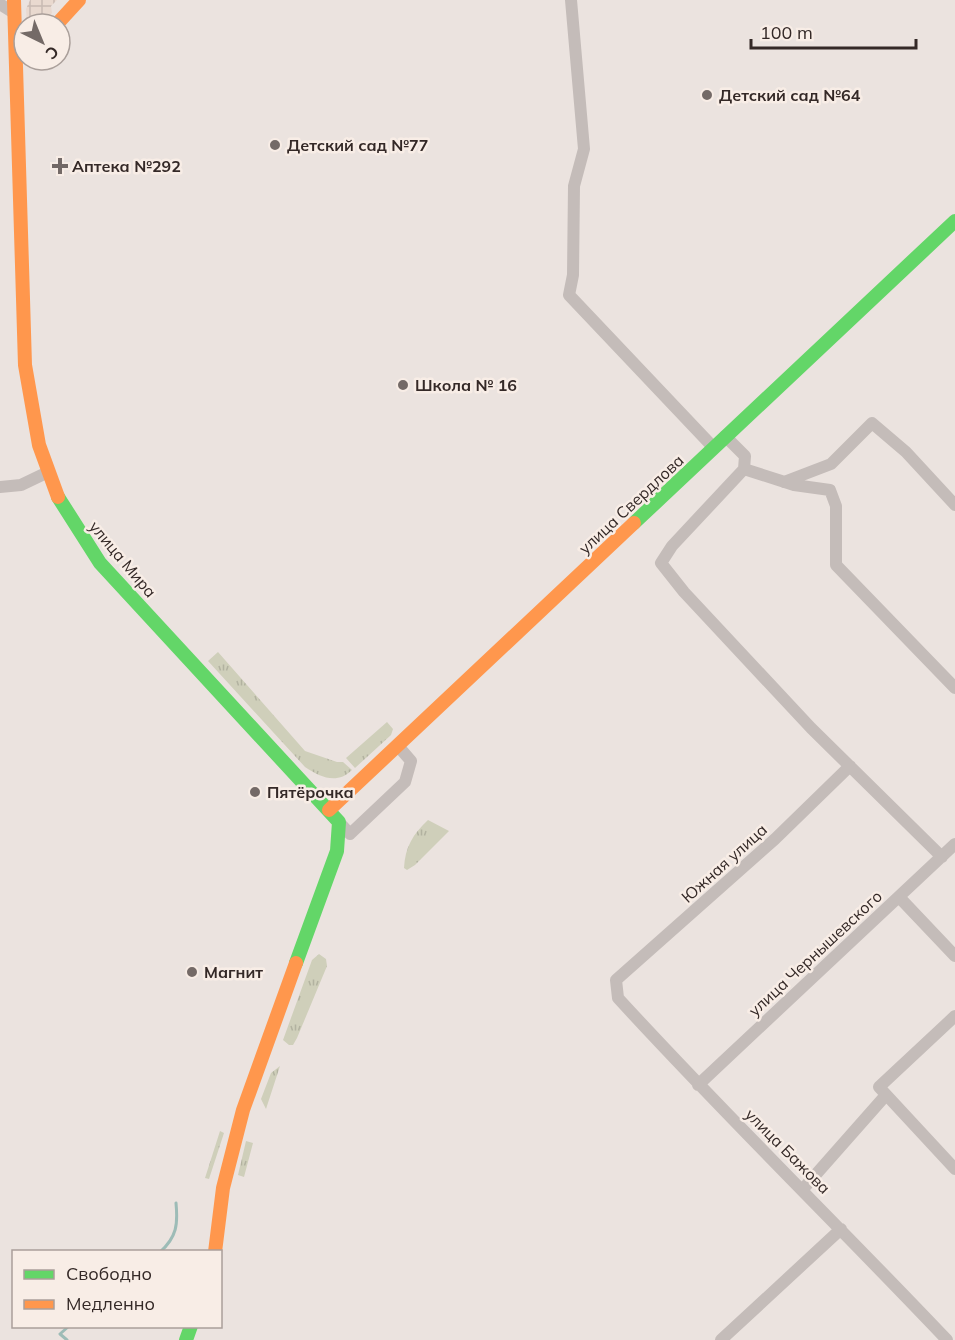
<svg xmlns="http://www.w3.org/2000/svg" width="955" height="1340" font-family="Mulish,sans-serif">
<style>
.grass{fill:url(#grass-tufts)}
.plaza{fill:url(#plaza-grid)}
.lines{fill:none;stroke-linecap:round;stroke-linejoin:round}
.stream{stroke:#9dbcb7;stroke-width:3}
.street{stroke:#c4bcb9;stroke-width:12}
.fast{stroke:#63d668;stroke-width:14}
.slow{stroke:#ff974d;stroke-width:14}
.poi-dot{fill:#746a67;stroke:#f8ede6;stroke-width:2}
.labels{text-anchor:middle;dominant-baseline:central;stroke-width:5;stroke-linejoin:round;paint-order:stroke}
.poi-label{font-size:16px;font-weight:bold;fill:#342927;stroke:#f8ede6;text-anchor:start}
.street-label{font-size:16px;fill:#342927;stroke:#f8ede6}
</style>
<defs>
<pattern id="grass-tufts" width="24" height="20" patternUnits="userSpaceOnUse" patternTransform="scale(1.5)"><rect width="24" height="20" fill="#cfcfba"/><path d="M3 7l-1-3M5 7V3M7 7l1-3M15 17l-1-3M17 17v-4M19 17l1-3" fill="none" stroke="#b2b2a0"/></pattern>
<pattern id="plaza-grid" width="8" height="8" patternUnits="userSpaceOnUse" patternTransform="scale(1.5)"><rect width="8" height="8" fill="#e9d9cf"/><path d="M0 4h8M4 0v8" fill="none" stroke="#c8bab2"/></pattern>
</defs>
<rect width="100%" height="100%" fill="#ebe3df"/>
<!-- grass -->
<path class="grass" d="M218 652 305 751 337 762H343L352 770C337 785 320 777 305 767L208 661Z
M387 722 393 729 391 735 355 768 346 758Z
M428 820 449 831 415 865 407 870 404 868C405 847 413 834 428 820Z
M319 954 326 959 327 966 297 1038 293 1045H289L283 1040 312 960Z
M280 1066 266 1109 261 1099 271 1073Z
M220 1131 224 1133 209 1179 205 1178Z
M246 1141 253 1143 244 1177 238 1175Z"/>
<!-- plaza -->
<path class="plaza" d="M30 0H57L51 6 52 13 42 24H27L26 9Z"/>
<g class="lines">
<!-- stream -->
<path class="stream" d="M160 1252C177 1237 178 1224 176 1203
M67 1340 60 1334 69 1326"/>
<!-- street -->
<path class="street" d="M571 0 584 149 574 186 573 275 569 295 713 447
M0 4 14 13
M725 436 745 456 744 469 672 546 661 563 684 592 811 728 942 857
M744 469 794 485 830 490 836 506V565L955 688
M784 482 831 464 872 423 906 452 955 505
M0 487 21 485 46 473
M850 766 775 839 616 980 618 998C725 1115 838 1225 947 1340
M339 822 350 834 405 782 411 761 398 746
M899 897 955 956
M955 1016 879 1087 955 1169
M698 1085 955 844
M803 1189 886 1095
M721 1340 841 1229"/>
<!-- fast -->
<path class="fast" d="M58 497 100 563 339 822 337 851 296 963
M634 523 955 221
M186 1340 191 1326"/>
<!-- slow -->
<path class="slow" d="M14 0 25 365 39 445 58 497
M57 24 79 0
M329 810 634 523
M215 1252 223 1188 243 1110 296 963"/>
</g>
<!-- markers -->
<g class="poi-dot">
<circle cx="707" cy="95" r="6"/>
<circle cx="275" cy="145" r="6"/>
<path d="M57 157h6v6h6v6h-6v6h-6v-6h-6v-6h6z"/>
<circle cx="403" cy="385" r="6"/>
<circle cx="255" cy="792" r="6"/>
<circle cx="192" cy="972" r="6"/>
</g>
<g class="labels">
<!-- poi labels -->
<g class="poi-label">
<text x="719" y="95">Детский сад №64</text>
<text x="287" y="145">Детский сад №77</text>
<text x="72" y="166">Аптека №292</text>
<text x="415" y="385">Школа № 16</text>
<text x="267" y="792">Пятёрочка</text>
<text x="204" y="972">Магнит</text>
</g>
<!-- street labels -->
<g class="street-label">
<text transform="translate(631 504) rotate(-43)">улица Свердлова</text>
<text transform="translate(123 559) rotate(50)">улица Мира</text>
<text transform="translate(724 863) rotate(-42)">Южная улица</text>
<text transform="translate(815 953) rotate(-43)">улица Чернышевского</text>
<text transform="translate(788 1151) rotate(45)">улица Бажова</text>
</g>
</g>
<!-- legend -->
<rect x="12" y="1250" width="210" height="78" fill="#f8ede6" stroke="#aa9f9a" stroke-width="1.5"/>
<rect x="24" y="1270" width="30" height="9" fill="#63d668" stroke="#aa9f9a" stroke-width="1.5"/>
<text x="66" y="1280" font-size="18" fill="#342927">Свободно</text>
<rect x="24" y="1300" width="30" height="9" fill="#ff974d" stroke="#aa9f9a" stroke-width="1.5"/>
<text x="66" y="1310" font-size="18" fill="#342927">Медленно</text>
<!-- north arrow -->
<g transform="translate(42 42) rotate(137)"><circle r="28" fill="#f8ede6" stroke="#aa9f9a" stroke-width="1.5"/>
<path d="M0-4.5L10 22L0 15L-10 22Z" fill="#746a67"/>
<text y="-9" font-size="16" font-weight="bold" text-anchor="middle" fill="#342927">С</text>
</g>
<!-- scale -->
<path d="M751 39v9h165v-9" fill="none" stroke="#342927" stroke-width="3"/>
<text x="760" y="39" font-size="18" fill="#342927" stroke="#f8ede6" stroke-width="4.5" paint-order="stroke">100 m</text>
</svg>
